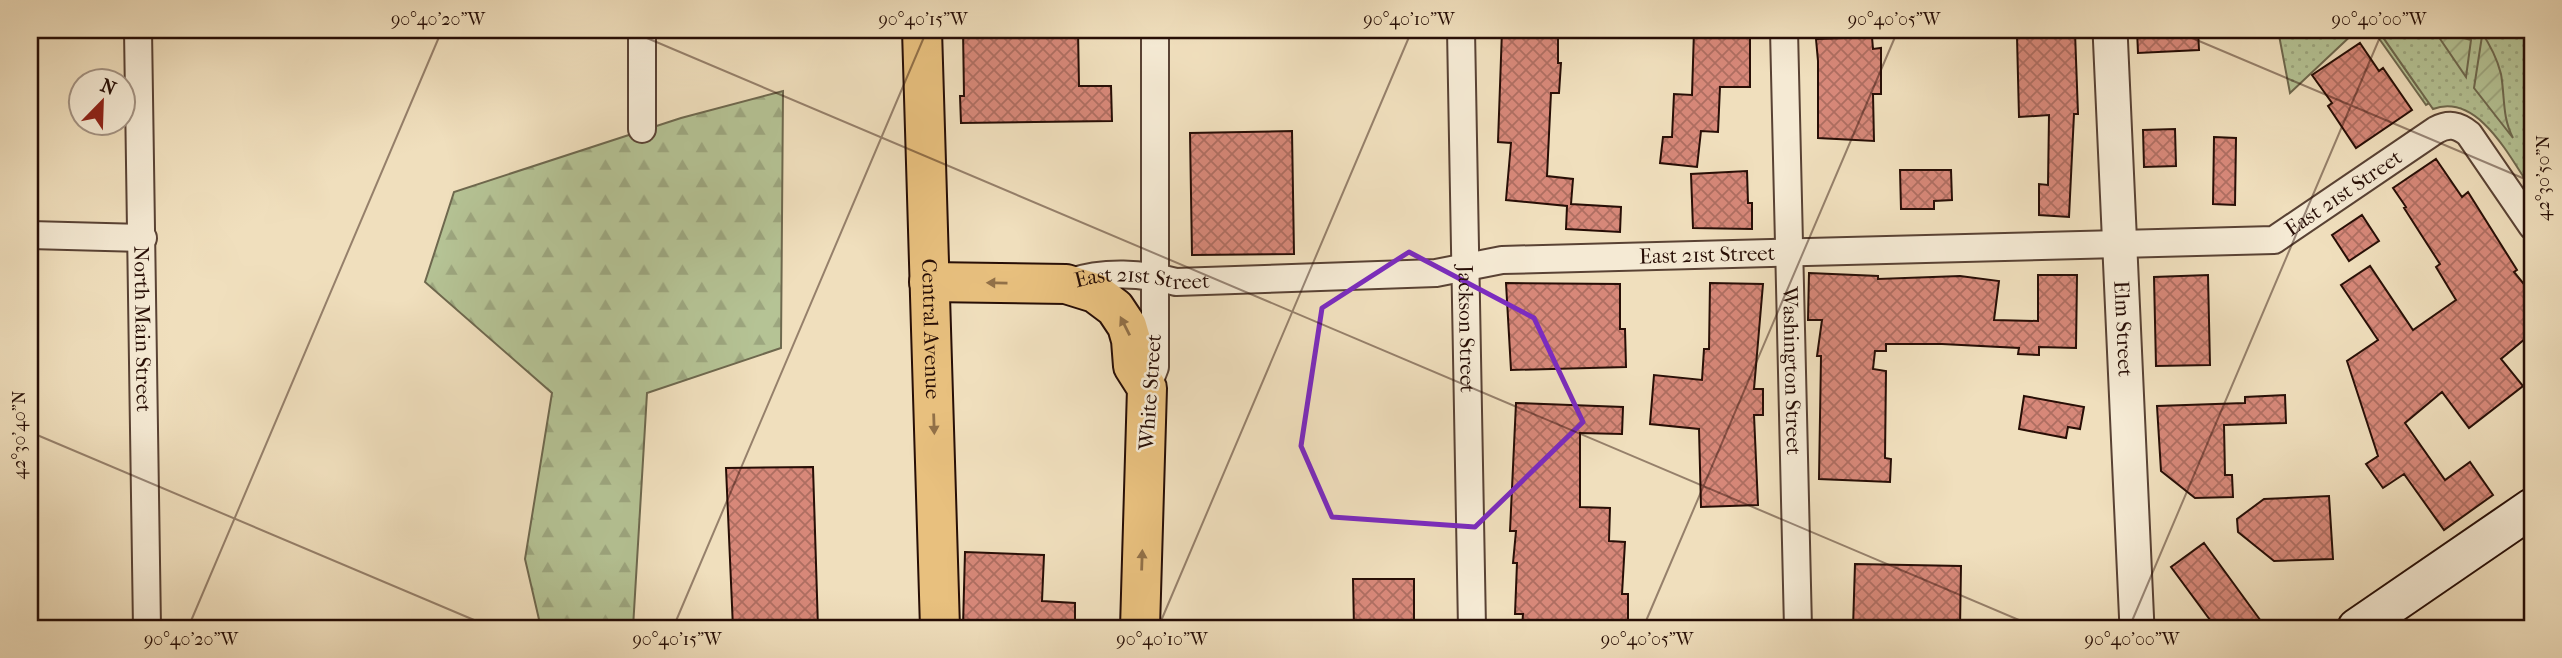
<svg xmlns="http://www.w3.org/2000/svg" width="2562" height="658" font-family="'IM FELL French Canon',serif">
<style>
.grass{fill:url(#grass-tufts);stroke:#6e684e;stroke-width:2}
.forest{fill:url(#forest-firs);stroke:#6e684e;stroke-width:2}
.park{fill:url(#park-dots);stroke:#6e684e;stroke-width:2}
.garden{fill:url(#garden-furrows);stroke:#6e684e;stroke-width:2}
.building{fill:url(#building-cross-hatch);stroke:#270e06;stroke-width:2}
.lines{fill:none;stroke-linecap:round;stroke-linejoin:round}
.minor-casing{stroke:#594234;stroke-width:30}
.tertiary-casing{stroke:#594234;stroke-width:37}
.secondary-casing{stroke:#270e06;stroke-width:42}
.primary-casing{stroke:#270e06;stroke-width:42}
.minor{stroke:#f5ead4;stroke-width:26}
.tertiary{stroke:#f5ead4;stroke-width:33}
.secondary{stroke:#f5ead4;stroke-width:38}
.primary{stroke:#e8c07e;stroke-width:38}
.oneway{fill:#917048}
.marked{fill:none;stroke:#7b2cbf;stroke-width:5;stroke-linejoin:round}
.ticks{fill:none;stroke:#270e06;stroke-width:2;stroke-opacity:0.45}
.labels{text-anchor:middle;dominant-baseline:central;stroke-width:5;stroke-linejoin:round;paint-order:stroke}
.street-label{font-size:21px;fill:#270e06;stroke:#f5ead4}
.neatline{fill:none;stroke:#270e06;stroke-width:2.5}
.ticks-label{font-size:18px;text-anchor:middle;fill:#270e06}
</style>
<defs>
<pattern id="grass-tufts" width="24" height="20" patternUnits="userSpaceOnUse" patternTransform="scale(1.75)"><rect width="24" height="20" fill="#b5c395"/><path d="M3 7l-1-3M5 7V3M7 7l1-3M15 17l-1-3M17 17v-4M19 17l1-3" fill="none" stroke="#9ca67f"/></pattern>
<pattern id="forest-firs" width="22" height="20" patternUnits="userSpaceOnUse" patternTransform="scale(1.75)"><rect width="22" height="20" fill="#b5c395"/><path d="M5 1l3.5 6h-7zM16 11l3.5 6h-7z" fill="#9ca67f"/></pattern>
<pattern id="park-dots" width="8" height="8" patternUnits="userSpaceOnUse" patternTransform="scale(1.75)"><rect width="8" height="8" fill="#b5c395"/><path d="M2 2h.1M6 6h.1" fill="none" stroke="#9ca67f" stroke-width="1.8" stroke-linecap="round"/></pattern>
<pattern id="garden-furrows" width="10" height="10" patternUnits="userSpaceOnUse" patternTransform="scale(1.75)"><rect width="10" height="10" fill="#b5c395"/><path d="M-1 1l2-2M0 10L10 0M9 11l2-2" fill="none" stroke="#9ca67f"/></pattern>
<pattern id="building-cross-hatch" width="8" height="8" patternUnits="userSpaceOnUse" patternTransform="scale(1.75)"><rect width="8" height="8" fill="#d78879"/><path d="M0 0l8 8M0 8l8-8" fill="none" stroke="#ae6e61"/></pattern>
</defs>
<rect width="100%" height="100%" fill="#f0dfbd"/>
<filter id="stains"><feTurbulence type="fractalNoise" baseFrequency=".00286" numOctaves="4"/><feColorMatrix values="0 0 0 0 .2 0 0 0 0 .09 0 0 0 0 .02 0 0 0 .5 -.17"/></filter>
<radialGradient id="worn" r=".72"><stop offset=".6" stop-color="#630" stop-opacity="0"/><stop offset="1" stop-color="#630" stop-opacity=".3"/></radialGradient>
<!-- grass -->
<path class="grass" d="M2373 30H2378L2419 89 2437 99 2426 105Z"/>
<!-- forest -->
<path class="forest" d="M783 91 781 348 647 393 633 628H541L525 559 552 393 425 282 454 192 681 118Z"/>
<!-- park -->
<path class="park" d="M2278 30H2357L2290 93Z
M2378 30H2532V190C2511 160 2479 92 2433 109Z"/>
<!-- garden -->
<path class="garden" d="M2434 30 2471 40 2466 77Z
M2467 30H2480C2489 43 2497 58 2501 74 2505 97 2502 117 2513 138L2474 88 2482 36 2477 31Z"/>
<!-- building -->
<path class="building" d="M963 30H1078L1079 86H1111L1112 121 961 123 960 96H964Z
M1502 30H1558V63H1561L1559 93H1551L1547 176 1573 179 1571 204 1621 207 1620 232 1566 229 1567 206 1506 200 1511 143 1498 142Z
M1694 30H1750V87H1720L1718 132 1701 131 1697 167 1660 163 1663 137H1672L1674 94 1692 95Z
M2137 30H2198L2199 50 2138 53Z
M2075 32 2078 114H2074L2069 217 2039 215V184L2048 185 2049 115 2019 117 2017 37Z
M1872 37 1873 49 1881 48V94H1873L1874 141 1818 138V61L1816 39Z
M2360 43 2379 71 2383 68 2412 110 2356 148 2328 106 2332 103 2312 75Z
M2175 129 2176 166 2144 167 2143 130Z
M1292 131 1294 254 1192 255 1190 133Z
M2214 137 2236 138 2235 205 2213 204Z
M2436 159 2462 197 2468 192 2517 270 2514 272 2532 294V333L2501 359 2523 386 2469 428 2442 392 2405 423 2445 480 2470 462 2493 495 2444 530 2404 474 2383 488 2366 464 2378 456 2347 361 2378 340 2341 285 2370 266 2413 330 2456 300 2436 267 2440 264 2404 208 2406 207 2393 188Z
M1900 170H1951L1952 200 1934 201V209H1901Z
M1747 171 1748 203H1752V229L1693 228 1691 174Z
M2362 215 2379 241 2349 261 2332 235Z
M1809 273 1878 276V279L1960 276 1999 281 1994 320 2038 321V275H2077L2076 348 2039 347V355L2018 354 2019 348 1942 344H1886V351H1875L1873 369 1886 371 1885 458 1891 459 1890 482 1819 479 1821 356H1817L1822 320H1808Z
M2208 275 2210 365 2156 366 2154 277Z
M1506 283 1620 284V329H1625L1626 367 1511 370Z
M1710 283 1763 284 1754 389H1763V415H1754L1758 505 1701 507 1699 429 1650 424 1654 375 1702 380 1704 349H1709Z
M2285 395 2286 423 2224 425 2225 475H2232L2233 497 2195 498 2161 471 2157 406 2245 403V397Z
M2024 396 2084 407 2080 429 2068 427 2066 438 2019 429Z
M1516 403 1623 407 1622 434 1580 433V507L1610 508 1609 541 1625 542 1622 594H1628V628H1522L1523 614H1515L1517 563H1513L1516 531H1510Z
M813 467 818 628H733L726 468Z
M2329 496 2333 559 2274 561 2238 532 2237 519 2264 499Z
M2204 543 2266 628H2216L2171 567Z
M965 552 1044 555 1042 601 1075 603V628L963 626Z
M1855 564 1961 566 1960 628H1853Z
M1353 579H1414V628H1354Z"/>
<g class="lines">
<defs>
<g id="minor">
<path id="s1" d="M138 30 147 628"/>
<path d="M642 30V129"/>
<path id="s2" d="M1461 30 1472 628"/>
<path id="s3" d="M1784 30 1798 628"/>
<path d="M30 235 143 238"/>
<path id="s4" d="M1071 282C1103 271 1144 273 1176 282L1436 273 1502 260 2274 240 2436 130C2449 123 2458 125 2469 134L2532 226"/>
<path d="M1147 388 1155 367V30"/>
</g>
<g id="tertiary">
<path id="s5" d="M2110 30 2137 628"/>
</g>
<path id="secondary" d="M2357 628 2532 508"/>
<g id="primary">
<path id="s6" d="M922 30 940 628"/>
<path d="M929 282 1066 284 1095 293 1115 308 1127 326 1131 340 1133 366 1147 388 1140 628"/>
</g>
</defs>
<!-- minor casing -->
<use href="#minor" class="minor-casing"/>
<!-- tertiary casing -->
<use href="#tertiary" class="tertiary-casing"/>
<!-- secondary casing -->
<use href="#secondary" class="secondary-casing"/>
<!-- primary casing -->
<use href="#primary" class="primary-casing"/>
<!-- minor -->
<use href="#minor" class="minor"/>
<!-- tertiary -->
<use href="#tertiary" class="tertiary"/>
<!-- secondary -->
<use href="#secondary" class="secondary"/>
<!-- primary -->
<use href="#primary" class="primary"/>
</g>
<!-- one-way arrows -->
<defs><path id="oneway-solid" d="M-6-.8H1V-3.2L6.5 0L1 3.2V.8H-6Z" transform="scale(1.75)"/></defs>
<g class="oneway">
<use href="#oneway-solid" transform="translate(997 283) rotate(-179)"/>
<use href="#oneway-solid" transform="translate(1125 326) rotate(-117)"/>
<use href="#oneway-solid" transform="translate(934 424) rotate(88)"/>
<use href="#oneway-solid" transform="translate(1142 560) rotate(-88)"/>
</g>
<!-- marked area -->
<path class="marked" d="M1409 252 1534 318 1583 422 1475 527 1332 517 1301 446 1322 308Z"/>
<!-- ticks -->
<path class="ticks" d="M628 30 2038 628M2173 30 2532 182M30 432 493 628M188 628 442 30M673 628 927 30M1158 628 1412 30M1643 628 1898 30M2129 628 2383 30"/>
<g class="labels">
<!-- street labels -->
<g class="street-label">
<text stroke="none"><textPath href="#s4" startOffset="1290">East 21st Street</textPath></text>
<text stroke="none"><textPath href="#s4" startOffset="639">East 21st Street</textPath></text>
<text stroke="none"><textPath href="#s4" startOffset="72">East 21st Street</textPath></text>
<text stroke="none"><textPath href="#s1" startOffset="299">North Main Street</textPath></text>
<text stroke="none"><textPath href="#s6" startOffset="299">Central Avenue</textPath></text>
<text stroke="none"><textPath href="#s2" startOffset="299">Jackson Street</textPath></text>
<text stroke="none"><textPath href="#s5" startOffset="299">Elm Street</textPath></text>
<text stroke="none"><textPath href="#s3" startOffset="341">Washington Street</textPath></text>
<text transform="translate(1150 392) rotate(-86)">White Street</text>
</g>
</g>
<!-- margin -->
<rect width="2562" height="658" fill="none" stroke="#f0dfbd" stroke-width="77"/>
<!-- north arrow -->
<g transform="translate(102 102) rotate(23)"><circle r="33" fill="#f5ead4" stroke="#a39282" stroke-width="2"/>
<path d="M0-5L12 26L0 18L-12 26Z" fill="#8f2418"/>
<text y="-10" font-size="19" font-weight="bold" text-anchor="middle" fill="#270e06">N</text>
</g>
<rect x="38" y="38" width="2486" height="582" class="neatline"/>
<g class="ticks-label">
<text x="438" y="25">90°40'20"W</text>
<text x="923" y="25">90°40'15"W</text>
<text x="1409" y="25">90°40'10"W</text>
<text x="1894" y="25">90°40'05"W</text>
<text x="2379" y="25">90°40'00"W</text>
<text transform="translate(2543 178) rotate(-90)" y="6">42°30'50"N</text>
<text transform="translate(19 435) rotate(-90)" y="6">42°30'40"N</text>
<text x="191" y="645">90°40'20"W</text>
<text x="677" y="645">90°40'15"W</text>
<text x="1162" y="645">90°40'10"W</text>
<text x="1647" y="645">90°40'05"W</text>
<text x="2132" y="645">90°40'00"W</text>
</g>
<rect width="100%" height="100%" filter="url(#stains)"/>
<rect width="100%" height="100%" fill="url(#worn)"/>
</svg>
